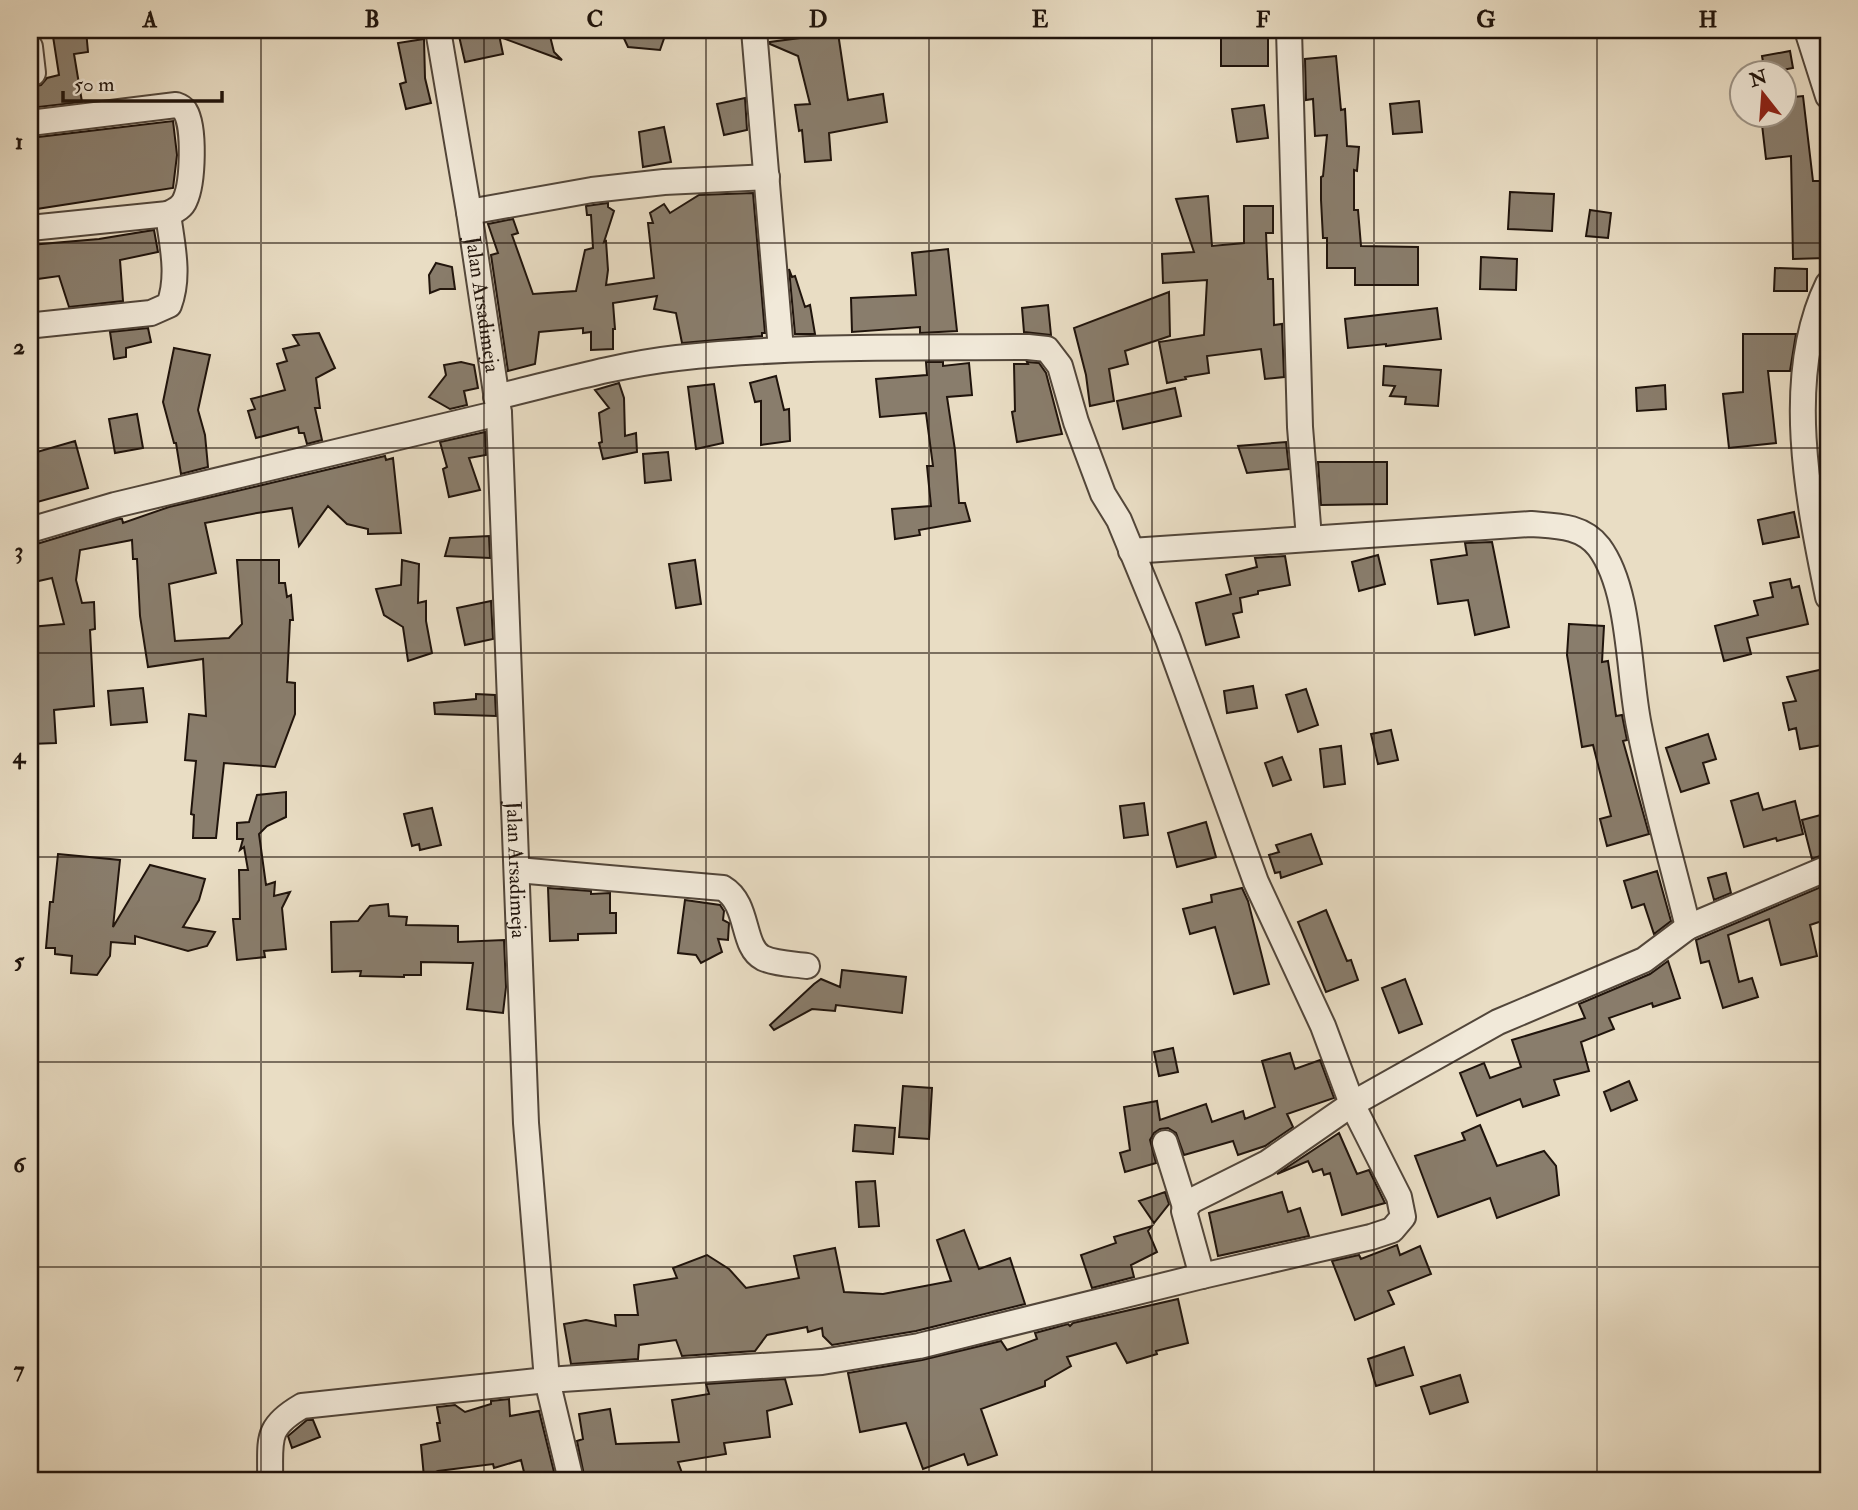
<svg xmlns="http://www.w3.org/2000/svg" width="1858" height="1510" font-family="'IM FELL Double Pica',serif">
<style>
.building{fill:#897d6c;stroke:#20140c;stroke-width:2}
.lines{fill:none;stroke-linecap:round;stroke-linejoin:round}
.street-casing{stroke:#52463a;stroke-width:28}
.street{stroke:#f1e9d9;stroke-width:24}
.grid{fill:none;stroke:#20140c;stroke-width:2;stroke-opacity:0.55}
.labels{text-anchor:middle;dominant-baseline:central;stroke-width:5;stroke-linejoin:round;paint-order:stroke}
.street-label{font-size:21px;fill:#20140c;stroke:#f1e9d9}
.neatline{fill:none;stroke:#20140c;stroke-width:2.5}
.grid-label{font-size:23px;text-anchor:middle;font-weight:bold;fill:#20140c}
</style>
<rect width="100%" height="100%" fill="#e9ddc4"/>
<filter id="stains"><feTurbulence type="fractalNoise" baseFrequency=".00286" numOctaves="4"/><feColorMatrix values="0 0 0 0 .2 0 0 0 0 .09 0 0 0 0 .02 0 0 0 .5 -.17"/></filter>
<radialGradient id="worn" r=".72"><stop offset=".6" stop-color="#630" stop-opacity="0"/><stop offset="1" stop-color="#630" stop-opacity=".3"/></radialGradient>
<!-- building -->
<path class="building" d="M52 30H86L88 52 74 54 82 102 30 108V87L41 85 47 78 59 75Z
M491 30H498L503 54 465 62 459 36Z
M529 30H533L539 37 550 36 554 52 562 60 500 37Z
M620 30H667L660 50 628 47Z
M838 33 848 100 883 94 887 122 829 133 831 160 805 162 802 130 799 131 795 105 810 104 798 56 770 44V42Z
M1221 36H1268V66H1221Z
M424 39 425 78 431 103 406 109 400 84 406 82 398 43Z
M1790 51 1793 68 1765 73 1762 56Z
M1336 56 1341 110 1345 109 1347 146 1359 147 1357 171 1354 170V210H1358L1361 246 1418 247V285H1355V268H1327V238H1323L1321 200V177L1323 176 1327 135 1315 136 1313 99 1306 100 1305 59Z
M1803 96 1813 181H1827L1826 258 1793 259 1791 156 1766 159 1761 116H1784V98Z
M745 98 747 130 724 135 717 104Z
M1419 101 1422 132 1393 134 1390 104Z
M1264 105 1268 138 1237 142 1232 109Z
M173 121 177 155 173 188 30 210V138Z
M664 127 671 162 643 167 639 132Z
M1510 192 1554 194 1552 231 1508 229Z
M753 193 765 333H762V336L682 343 676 313 654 309 657 296 613 303 615 329H613V349L591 350V332L583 333V328L539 332 535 364 508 371 491 255 498 253 488 224 513 219 518 233 512 235 533 294 576 291 585 250 593 248 591 215H587L586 206 608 203V207L614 211 604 242 606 241 608 270 606 285 654 278 648 223H653L650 213 664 204 670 213 699 195Z
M1208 196 1212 246 1244 243V206H1273V233H1266L1268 279H1273L1274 325 1282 324 1284 377 1265 379 1261 349 1207 356 1209 373 1185 377 1186 379 1167 383 1159 342 1204 335 1207 280 1163 283 1162 254 1194 252 1176 199Z
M1590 210 1611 213 1608 238 1586 236Z
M154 230 158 252 120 260 123 301 69 307 59 276 30 280V245L99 239Z
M948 249 957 331 920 333V327L852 332 851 298 916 295 912 253Z
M1481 257 1517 259 1516 290 1480 289Z
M436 263 452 267 455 289H440L430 293 429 275Z
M1775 268 1807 269V291H1774Z
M789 269 792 277 795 276 805 307 810 305 815 334H795Z
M1169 292 1170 336 1125 351 1128 364 1109 369 1114 401 1090 406 1086 375 1074 328Z
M1048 305 1051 335 1024 332 1022 308Z
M1437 308 1441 339 1386 346V344L1348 348 1345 319Z
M148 328 151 342 126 348V357L114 359 110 332Z
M319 333 335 368 316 378 320 408H315L322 440 307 444 304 433H299L298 427 256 438 248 411 255 409 251 399 285 390 277 364 287 361 283 349 299 345 293 335Z
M1743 334H1796L1790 371H1768L1776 443 1729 448 1723 394 1743 392Z
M174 348 210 355 198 410 205 435 208 467 181 474 176 443H174L163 402Z
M1828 353V371H1820L1822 354Z
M461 362 474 365 478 388 464 391 467 405 450 409 429 397 446 375 444 365Z
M926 362H943V366L969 363 972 395 947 397 955 450 959 503H965L970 521 919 530 920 535 895 539 892 509 931 506 927 466H933L926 413 880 417 876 379 927 375Z
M1027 362 1039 363 1046 373 1062 434 1017 442 1012 412 1015 411 1014 364H1028Z
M1384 366 1441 370 1438 406 1405 404 1406 397 1390 396 1395 386 1383 385Z
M776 376 784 410 789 409 790 441 761 445V401L755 402 750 383Z
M619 383 624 398 625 436 636 433 637 452 603 459 599 443 602 442 599 413 609 408 595 390Z
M714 384 723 443 696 449 688 387Z
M1665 385 1666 409 1637 411 1636 388Z
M1175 388 1181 416 1123 429 1117 401Z
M137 414 143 448 115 453 109 419Z
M485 432 486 455 469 458 480 490 449 497 443 469 447 467 440 442Z
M75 441 88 488 30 504V454Z
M1286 442 1289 469 1247 473 1238 446Z
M668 452 671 480 645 483 643 454Z
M385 456 386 460 393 458 401 533 368 534V529L347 524 328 506 299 546 292 508 257 513 205 523 216 573 169 584 175 641 229 638 242 624 237 560H279V583H285L287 597 291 595 293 620H290L287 682 295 683V714L275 767 224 763 216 838H193L194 815 191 814 196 761 185 760 189 714 206 716 203 659 148 667 140 616 137 559H133L132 540 80 550 76 580 82 603 94 602 95 629 90 630 94 706 54 710 56 743 30 744V627L64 624 52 578 30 583V546L119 519H122L123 523 169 507Z
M1318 462H1387V504L1321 505Z
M1794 512 1799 537 1763 544 1758 520Z
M489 536 490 558 445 556 450 538Z
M1492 542 1509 627 1475 635 1468 600 1438 604 1431 560 1467 555 1465 543Z
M1378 555 1385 584 1359 591 1352 562Z
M1285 556 1290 585 1258 591V594L1240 598 1242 612 1233 614 1239 637 1206 645 1196 603 1231 594 1226 575 1257 567 1255 558Z
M402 560 419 564 418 603 426 601V621L432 653 408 661 403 627 384 615 376 589 401 585Z
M695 560 701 604 676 608 669 564Z
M1790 579 1792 588 1799 586 1808 624 1747 638 1751 654 1724 661 1715 626 1758 615 1754 601 1773 597 1770 583Z
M491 601 493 639 465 645 457 608Z
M1569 624 1604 626 1602 662 1608 661 1616 716 1622 715 1627 740 1623 741 1649 834 1607 846 1600 819 1611 816 1593 745 1582 747 1567 655Z
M1824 669 1828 687V720L1823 722 1828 744 1800 749 1796 728 1789 730 1783 703 1796 701 1787 677Z
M1253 686 1257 708 1227 713 1224 691Z
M143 688 147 722 111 725 108 691Z
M1306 689 1318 725 1298 732 1286 695Z
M476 694 495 695 496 716 435 714 434 703 476 699Z
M1391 730 1398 760 1378 764 1371 734Z
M1708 734 1716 759 1703 763 1709 783 1681 792 1666 748Z
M1341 746 1345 784 1324 787 1320 749Z
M1282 757 1291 780 1273 786 1265 763Z
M286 792V817L267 826 259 834 266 885 275 882 274 896 290 892 282 908 286 949 264 951 265 957 237 960 233 919H240L239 870H248L244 847 240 850 243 839H237V823L249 822 257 795Z
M1758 793 1763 810 1795 801 1803 834 1777 841 1776 838 1744 847 1731 801Z
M1144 803 1148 835 1124 838 1120 806Z
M432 808 441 845 420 850 419 844 412 846 404 814Z
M1828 813V853L1812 859 1802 820Z
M1206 822 1216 857 1177 867 1168 833Z
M1311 834 1322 864 1281 878 1280 872 1275 873 1269 855 1279 852 1276 845Z
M58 854 120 860 113 927 150 865 205 879 199 900 183 927 215 932 207 946 188 951 135 936V944L111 942 110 956 97 975 71 973 72 956 55 954V948H46L50 902H53Z
M1657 871 1671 921 1654 934 1644 904 1632 908 1624 881Z
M1726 873 1731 893 1714 900 1708 878Z
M1828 884V919L1810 925 1817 956 1781 965 1769 919 1728 935 1739 982 1752 978 1758 997 1723 1008 1709 961 1701 963 1696 940Z
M548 888 591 891V894L610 893V913H616V933L578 934V940L550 941Z
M1242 888 1248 901 1269 984 1234 994 1215 927 1190 934 1183 909 1212 902 1211 895Z
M685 900 720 905 724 911 723 920 729 923 728 940 718 939 722 952 701 963 696 955 678 953Z
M388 904 389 916 407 917 406 925 458 926V942L504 940 506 987 503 1013 467 1009 473 963 421 962V975H404V977L360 976 361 971 332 972 331 922 358 921 370 906Z
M1326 910 1347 961 1351 960 1358 980 1326 992 1298 922Z
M1668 961 1680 998 1653 1007 1652 1003 1609 1018 1614 1029 1581 1042 1589 1071 1554 1080 1559 1095 1523 1107 1520 1099 1477 1116 1460 1073 1484 1063 1490 1078 1521 1067 1512 1040 1585 1018 1579 1004 1650 974Z
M842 970 906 977 902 1013 836 1005 835 1011 812 1009 774 1030 770 1025 814 984 821 979 840 987Z
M1405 979 1422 1024 1399 1033 1382 988Z
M1173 1048 1178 1072 1159 1076 1154 1052Z
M1290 1053 1295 1069 1320 1060 1334 1098 1287 1114 1293 1127 1265 1146 1238 1155 1233 1141 1184 1155 1176 1133 1168 1128 1160 1129 1154 1133 1150 1140 1156 1163 1125 1172 1120 1153 1130 1150 1124 1107 1157 1101 1160 1120 1206 1104 1212 1122 1243 1111 1245 1119 1275 1107 1262 1061Z
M1629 1081 1637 1100 1611 1111 1604 1092Z
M903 1086 932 1088 929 1139 899 1137Z
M855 1125 895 1128 893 1154 853 1151Z
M1480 1125 1497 1166 1544 1151 1556 1166 1559 1195 1497 1218 1490 1198 1438 1217 1415 1156 1465 1140 1462 1133Z
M1339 1133 1357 1174 1369 1170 1385 1203 1342 1215 1330 1173 1324 1175 1322 1169 1313 1172 1308 1161 1277 1174Z
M875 1181 879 1226 859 1227 856 1182Z
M1165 1192 1169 1204 1154 1223 1139 1201Z
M1282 1192 1288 1212 1300 1208 1309 1236 1218 1256 1209 1213Z
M1152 1226 1148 1231 1157 1252 1131 1265 1134 1277 1092 1288 1081 1255 1116 1243 1114 1237Z
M964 1230 979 1269 1010 1258 1025 1304 916 1331 832 1345 823 1336 822 1328 808 1332 807 1327 767 1335 755 1351 682 1356 676 1340 639 1345 638 1359 571 1364 564 1324 586 1320 616 1326 615 1315H638L634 1285 677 1278 673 1268 707 1255 729 1269 746 1288 799 1278 794 1256 835 1248 844 1292 883 1294 951 1281 937 1240Z
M1397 1245 1400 1255 1420 1246 1431 1274 1388 1291 1394 1304 1355 1320 1332 1261 1359 1255 1361 1259Z
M1178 1299 1188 1343 1156 1351 1157 1354 1127 1363 1116 1343 1067 1357 1071 1366 1045 1381V1386L981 1409 997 1455 968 1465 964 1454 923 1469 906 1423 860 1432 848 1373 922 1360 1001 1341 1007 1350 1037 1339 1035 1333 1068 1324 1070 1326 1073 1323Z
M1404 1347 1413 1375 1376 1386 1368 1359Z
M1460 1375 1468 1402 1430 1414 1421 1387Z
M785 1379 792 1404 767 1411 770 1437 724 1443 726 1454 678 1462 682 1473 659 1474 660 1480H585L577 1441 583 1439 579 1414 610 1409 616 1444 679 1442 672 1400 709 1394 706 1384Z
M509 1399 510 1416 539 1411 556 1480H526L521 1460 494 1468 493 1464 438 1471 424 1477 421 1445 440 1441 437 1423H440L437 1407 455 1405 465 1412 491 1404V1401Z
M307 1420H313L320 1437 292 1448 288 1436Z"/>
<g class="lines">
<defs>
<g id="street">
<path id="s1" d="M438 30 469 212 499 413 526 1123 547 1380 571 1480"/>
<path d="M754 30 781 350"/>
<path d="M1289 30 1300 427 1309 538"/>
<path d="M1807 30 1828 96"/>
<path d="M30 47 33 73"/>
<path d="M30 123 176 105C179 106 183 108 185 111 195 127 193 183 185 200 182 208 174 211 168 214L30 228"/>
<path d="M469 212 592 190 664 182 767 177"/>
<path d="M1828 284C1783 376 1808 500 1828 597"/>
<path d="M36 325 151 313 169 305C180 276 172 244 168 214"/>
<path d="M30 530 115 505 499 413"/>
<path d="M1131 551 1531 524C1555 526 1582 525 1599 547 1631 590 1628 673 1639 726 1652 794 1672 861 1688 927"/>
<path d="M517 870 723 888C750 904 741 947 763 958 776 964 793 964 807 966"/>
<path d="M1165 1143 1185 1207"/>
<path d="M1202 1276 1184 1211 1191 1201 1267 1163 1352 1104 1498 1022 1644 960 1688 927 1828 868"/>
<path d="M270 1480C271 1440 264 1428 302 1406L547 1380 822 1362 919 1346 1202 1276 1371 1237 1392 1230 1403 1217 1399 1197 1352 1104 1323 1026 1256 882 1168 639 1119 520 1103 494 1076 422 1060 366 1047 349 1028 347C911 348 794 345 677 358 616 365 555 383 496 397"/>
</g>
</defs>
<!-- street casing -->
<use href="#street" class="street-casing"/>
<!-- street -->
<use href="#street" class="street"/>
</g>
<!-- grid -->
<path class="grid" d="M261 30V1480M484 30V1480M706 30V1480M929 30V1480M1152 30V1480M1374 30V1480M1597 30V1480M30 243H1828M30 448H1828M30 653H1828M30 857H1828M30 1062H1828M30 1267H1828"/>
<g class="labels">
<!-- street labels -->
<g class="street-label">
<text stroke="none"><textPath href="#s1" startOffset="278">Jalan Arsadimeja</textPath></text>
<text stroke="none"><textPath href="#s1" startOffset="845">Jalan Arsadimeja</textPath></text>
</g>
</g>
<!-- margin -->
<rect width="1858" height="1510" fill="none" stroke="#e9ddc4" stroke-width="77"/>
<!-- north arrow -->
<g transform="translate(1763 94) rotate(343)"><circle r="33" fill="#f1e9d9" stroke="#9d9487" stroke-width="2"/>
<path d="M0-5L12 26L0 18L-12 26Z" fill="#8f2418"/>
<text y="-10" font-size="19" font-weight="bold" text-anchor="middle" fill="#20140c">N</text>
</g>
<!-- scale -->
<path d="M63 91v10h159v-10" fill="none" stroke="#20140c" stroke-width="3.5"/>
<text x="74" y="91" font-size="21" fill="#20140c" stroke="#f1e9d9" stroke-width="5" paint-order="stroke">50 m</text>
<rect x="38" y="38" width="1782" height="1434" class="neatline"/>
<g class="grid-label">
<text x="150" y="27">A</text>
<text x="372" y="27">B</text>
<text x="595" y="27">C</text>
<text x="818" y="27">D</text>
<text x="1040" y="27">E</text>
<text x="1263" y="27">F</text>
<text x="1486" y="27">G</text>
<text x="1708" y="27">H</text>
<text x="19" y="149">1</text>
<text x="19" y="354">2</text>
<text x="19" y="558">3</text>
<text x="19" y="763">4</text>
<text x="19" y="968">5</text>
<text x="19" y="1172">6</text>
<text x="19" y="1377">7</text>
</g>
<rect width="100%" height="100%" filter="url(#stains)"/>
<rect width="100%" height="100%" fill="url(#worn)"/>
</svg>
